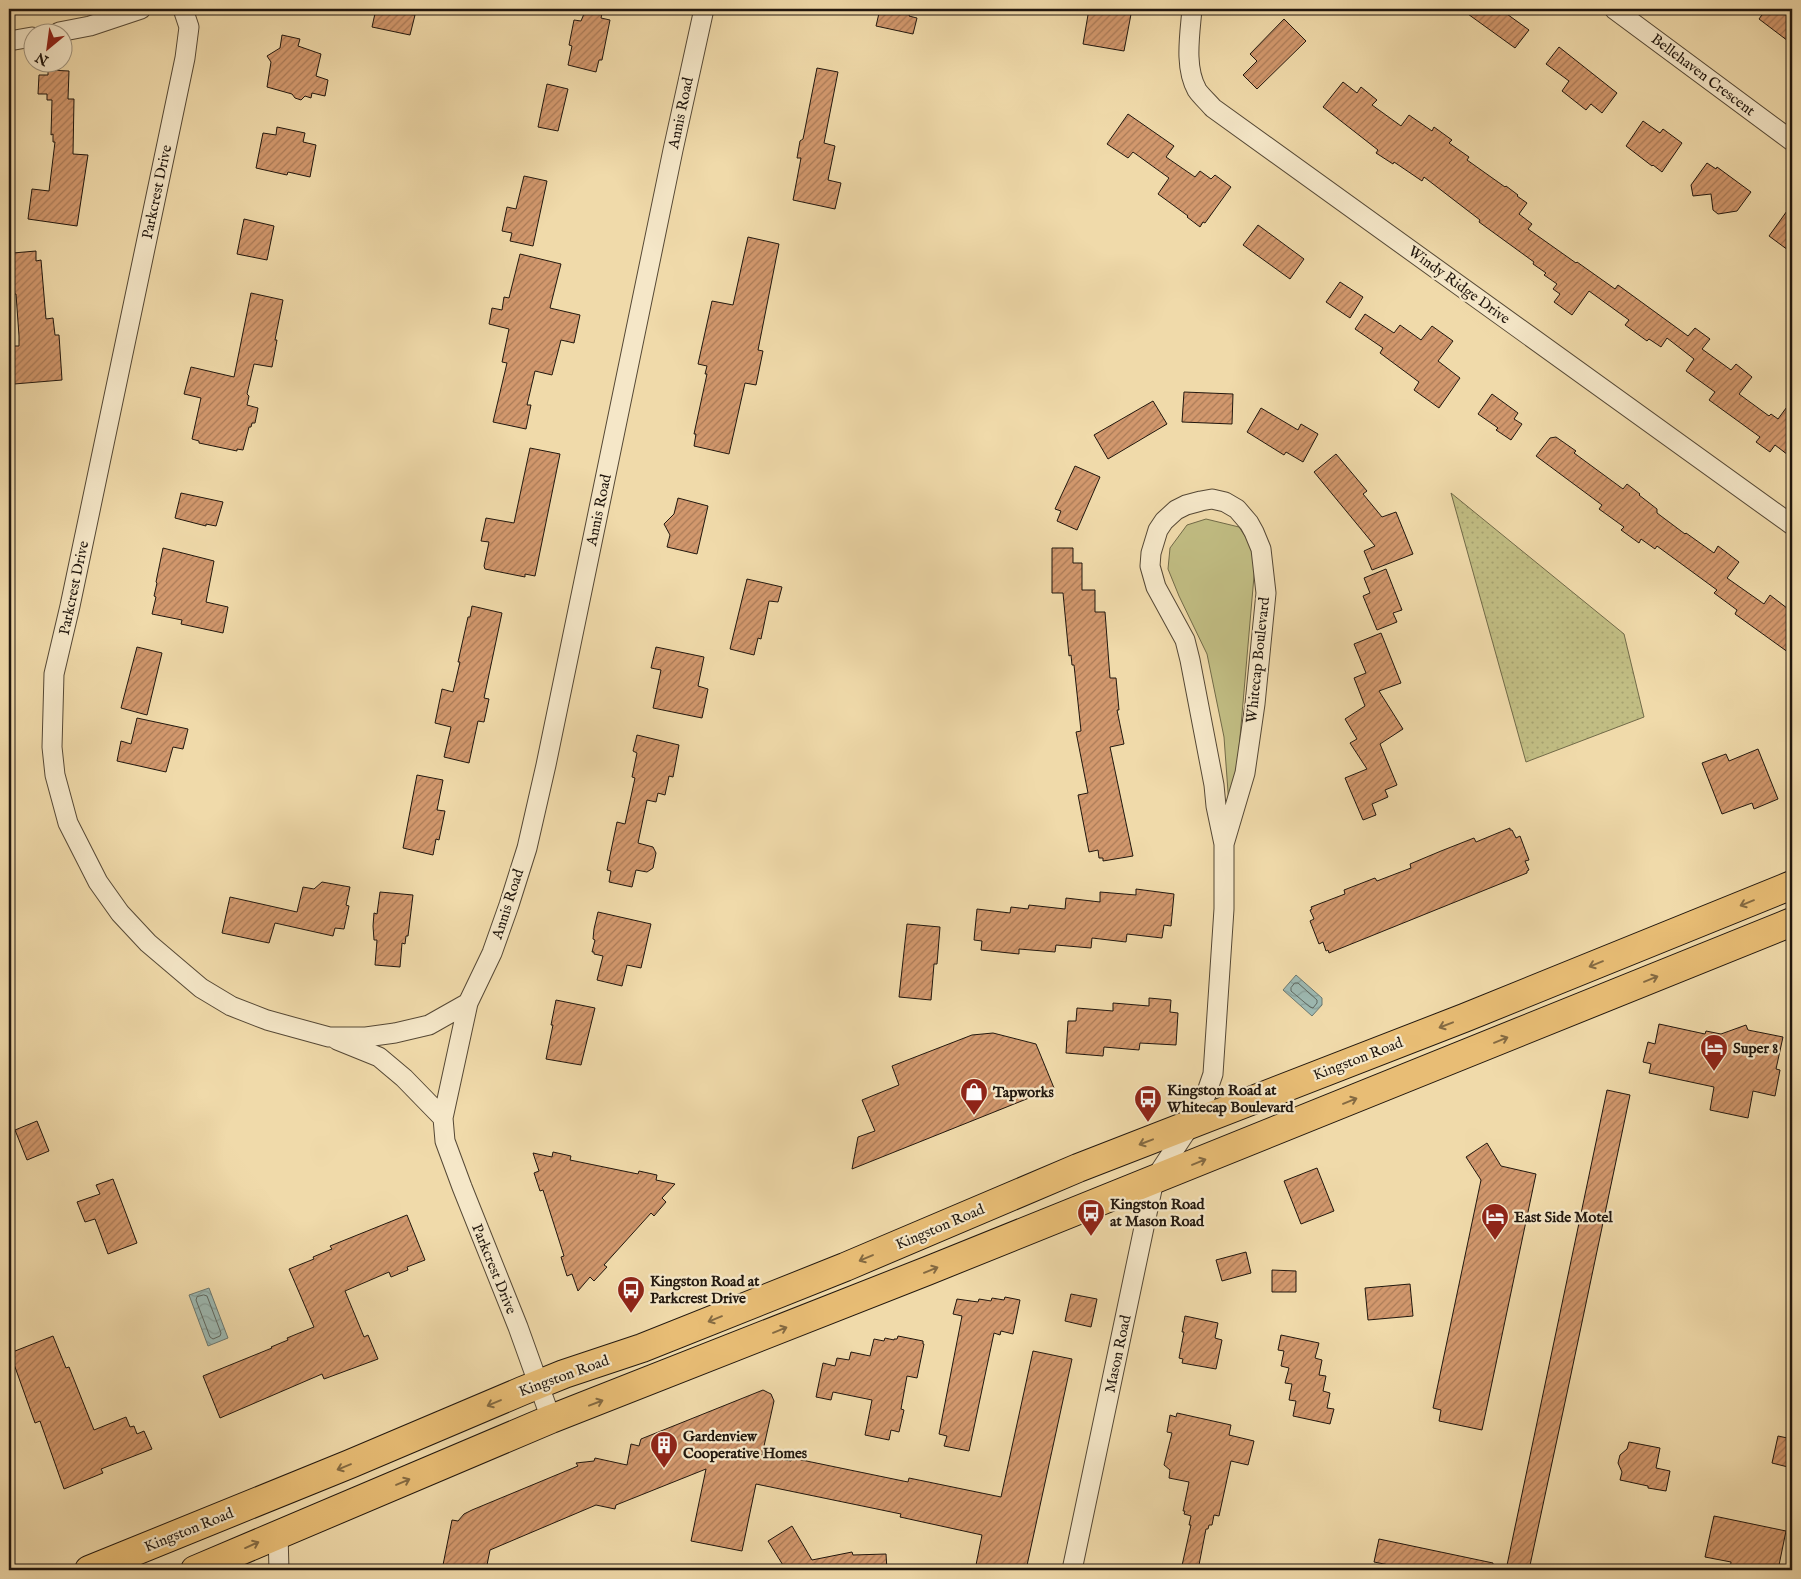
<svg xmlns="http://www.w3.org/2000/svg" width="1801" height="1579" font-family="'IM FELL English',serif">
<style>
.green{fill:#c1bd83;stroke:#716a48}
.park{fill:url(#park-dots);stroke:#716a48}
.water{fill:url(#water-waves);stroke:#6b7870}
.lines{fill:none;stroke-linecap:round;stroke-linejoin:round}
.shore{stroke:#5f6860;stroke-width:1}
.building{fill:url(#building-hatch);stroke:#21170e}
.minor-casing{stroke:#554835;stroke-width:21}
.primary-casing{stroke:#21170e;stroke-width:30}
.minor{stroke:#f5e7c8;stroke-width:19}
.primary{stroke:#e8bd75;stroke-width:28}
.oneway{stroke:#846a42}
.labels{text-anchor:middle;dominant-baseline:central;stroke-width:4.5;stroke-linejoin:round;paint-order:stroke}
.street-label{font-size:15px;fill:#21170e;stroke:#f5e7c8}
.poi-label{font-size:15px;font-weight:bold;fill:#21170e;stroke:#f5e7c8;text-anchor:start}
</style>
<defs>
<pattern id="park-dots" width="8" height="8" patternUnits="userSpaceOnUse" patternTransform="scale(1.25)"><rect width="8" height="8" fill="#c1bd83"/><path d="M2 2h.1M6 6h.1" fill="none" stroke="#a6a270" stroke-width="1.8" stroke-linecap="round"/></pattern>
<pattern id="water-waves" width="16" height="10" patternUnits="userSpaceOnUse" patternTransform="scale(1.25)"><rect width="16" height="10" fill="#9db9b2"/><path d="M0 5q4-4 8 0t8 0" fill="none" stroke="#879e98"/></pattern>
<pattern id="building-hatch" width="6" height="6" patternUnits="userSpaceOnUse" patternTransform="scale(1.25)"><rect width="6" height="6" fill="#d2986d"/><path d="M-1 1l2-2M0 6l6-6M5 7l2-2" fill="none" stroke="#aa7b58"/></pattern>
</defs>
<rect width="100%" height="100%" fill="#f0daaa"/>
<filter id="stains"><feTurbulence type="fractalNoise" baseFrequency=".004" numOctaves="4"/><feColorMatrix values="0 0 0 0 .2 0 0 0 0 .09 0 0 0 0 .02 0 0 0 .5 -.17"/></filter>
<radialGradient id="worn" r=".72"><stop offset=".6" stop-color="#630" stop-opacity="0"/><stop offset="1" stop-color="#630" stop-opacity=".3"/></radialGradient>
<!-- green -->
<path class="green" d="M1206 519 1239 527 1256 553 1235 795 1230 819 1224 737 1207 654 1179 596 1168 569 1170 548 1187 525Z"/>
<!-- park -->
<path class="park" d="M1451 493 1624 634 1644 717 1526 762Z"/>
<!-- water -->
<path class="water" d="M1296 975 1322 998V1005L1312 1016 1283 990Z
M209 1288 228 1338 208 1346 189 1295Z"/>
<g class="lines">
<!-- shore -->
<path class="shore" d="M1295 983H1298L1317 1000V1003L1313 1008 1310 1007 1291 991V988Z
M204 1295 207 1296 221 1333 220 1336 213 1339 210 1337 196 1300 197 1297Z"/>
</g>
<!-- building -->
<path class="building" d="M376 9 415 15 410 35 372 27Z
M586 9H603L601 18 610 20 602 60H599L596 72 568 65 572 46 569 45 574 20 581 21Z
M880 9H911L909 16 917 18 913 34 876 26Z
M1089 9H1132L1124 51 1083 44Z
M1461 9H1500L1529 30 1515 48Z
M1766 9H1792V44L1759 19Z
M1284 19 1306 41 1257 89 1243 75 1257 61 1250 54Z
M282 35 300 39 298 46 321 54 316 76 328 80 325 96 312 93 311 98 305 96 301 100 295 98 292 94 267 87 271 62 267 56 280 48Z
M1559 47 1617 93 1602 113 1591 104 1586 110 1562 91 1569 81 1546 64Z
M817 68 838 72 824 143 835 146 828 180 841 183 835 209 793 200 801 158H797L800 141 803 139Z
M48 70 69 71 68 99H74L73 154 88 155 77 226 28 219 32 189 49 191 55 142H53V134L51 135 52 100H47V94H38L39 75H48Z
M1343 82 1357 93 1361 87 1377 100 1372 105 1401 126 1409 115 1432 131 1434 127 1452 140 1449 143 1469 157 1467 160 1505 187 1506 186 1518 195 1517 196 1527 203 1519 214 1532 224 1528 229 1576 263 1577 262 1615 289 1618 285 1688 336 1695 328 1710 339 1702 349 1731 370 1736 364 1752 377 1739 394 1769 416 1771 414 1778 419 1792 400V458L1775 445 1770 452 1756 442 1760 437 1709 400 1715 392 1686 371 1694 359 1667 338 1661 347 1649 339 1647 341 1625 325 1629 320 1589 291 1572 315 1554 302 1560 294 1553 289 1557 284 1544 275 1546 273 1533 264 1534 262 1479 222 1480 220 1424 177 1422 181 1394 162 1393 164 1376 153 1378 150 1323 107Z
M547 84 568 89 558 131 538 127Z
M1128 114 1174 146 1166 157 1195 177 1200 171 1211 179 1215 175 1231 187 1205 223 1203 222 1200 227 1187 217 1188 216 1158 194 1169 178 1133 152 1128 158 1107 144Z
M1643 121 1660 133 1663 129 1682 143 1662 172 1653 165 1652 166 1626 146Z
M277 127 305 133 303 142 316 145 310 177 288 172 287 175 256 168 263 133 276 135Z
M1707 163 1716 169 1717 167 1751 192 1737 211 1718 214 1713 210 1711 194 1693 196 1691 185Z
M524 176 547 181 533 246 510 241 512 233 502 231 507 207 516 209Z
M1792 204V253L1769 236Z
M244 219 274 226 267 260 237 254Z
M1258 225 1304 259 1290 279 1243 245Z
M748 237 779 244 758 350 763 351 756 385 745 383 729 454 694 446 696 434H694L707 374H705L707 366 698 364 712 301 733 305Z
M36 251V261L41 260 46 319 53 318 55 335H59L62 380 14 384 11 346H19V336L16 294H9V274H14L13 253Z
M520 254 561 264 550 308 580 315 574 343 561 340 552 375 535 371 527 405H531L526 429 493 422 507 363 502 362 509 329 489 324 492 308 502 310 504 297 509 298Z
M1340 282 1363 297 1350 318 1326 302Z
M251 293 283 300 275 340H277L272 367 254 364 247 394 249 396 247 405 258 408 255 423H252L251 427H249L243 450 237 449V451L199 443V441L192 439 201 398 184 394 191 367 234 377Z
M1365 314 1394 333 1400 325 1421 340 1432 326 1453 341 1438 361 1460 378 1439 408 1414 390 1419 382 1380 353 1383 348 1355 329Z
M1184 392 1233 394 1232 424 1182 422Z
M1492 394 1518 413 1514 419 1522 424 1511 440 1496 430 1498 428 1478 414Z
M1153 401 1167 424 1108 459 1094 435Z
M1261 408 1298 430 1301 424 1318 434 1303 462 1286 452 1284 455 1247 432Z
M1556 437 1576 451 1574 453 1623 489 1627 484 1640 494 1639 495 1657 509V513L1685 534 1686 533 1714 553 1718 546 1739 562 1727 578 1764 604 1770 595 1792 612V655L1735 614 1737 610 1714 593 1717 590 1657 546 1655 549 1641 539 1639 543 1621 530 1624 527 1599 509 1602 505 1536 456 1550 438Z
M530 448 560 454 535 576 525 574V577L485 569 484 566 489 542 481 541 486 518 514 523Z
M1336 454 1367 491 1363 494 1382 517 1396 512 1413 554 1372 570 1364 551 1375 546 1314 472Z
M1075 466 1100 477 1077 530 1057 521 1061 511 1055 509Z
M181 493 223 502 216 526 206 524V526L175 518Z
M678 498 708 506 697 554 667 547 670 535 664 524 674 514Z
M163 548 214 561 206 602 228 607 223 633 181 624 182 620 152 614 156 597 154 596 157 583 156 582Z
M1052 548H1073V563H1082V590H1095V612H1105L1110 678H1116L1119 710H1117L1124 744 1110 747 1133 856 1103 861V858H1099L1098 850 1089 852 1078 795 1088 793 1076 732 1081 731 1074 665H1072L1071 655 1069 656 1063 593H1052Z
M1386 569 1402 610 1393 613 1397 622 1377 630 1363 596 1370 593 1364 578Z
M747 579 782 587 778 602 769 601 761 639 758 638 754 655 730 649Z
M472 606 502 613 484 698 489 699 484 722 478 721 469 763 444 757 451 727 435 723 442 689 453 692 460 662H458L468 617H470Z
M1381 633 1401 683 1379 691 1403 729 1380 744 1397 785 1385 790 1388 797 1372 804 1376 815 1363 820 1345 778 1367 769 1350 743 1357 739 1345 719 1365 706 1354 678 1366 673 1354 644Z
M137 647 162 653 147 715 121 708Z
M656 647 704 657 698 686 708 689 702 718 653 708 661 670 651 668Z
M137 718 188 729 183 749 173 747 166 772 117 761 121 741 131 744Z
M637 735 679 745 673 777 669 776 665 795 658 793 656 802 647 800 638 843 653 847 656 853 653 868 647 872 636 870 632 887 609 882 611 871 607 870 617 822 625 824 635 778 632 777 637 753 633 751Z
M1758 749 1778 799 1754 809 1752 803 1722 814 1702 763 1726 754 1729 761Z
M417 775 443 780 437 810 445 811 439 840 436 839 433 855 403 848Z
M1510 828V830H1512L1516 838 1520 836 1529 860 1525 861 1529 870 1527 871V873L1329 953 1328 950 1326 951 1323 942 1319 944 1310 921 1314 919 1310 910 1312 909 1311 907 1345 894 1344 890 1375 878 1377 881 1411 868 1410 864 1441 851 1474 838 1476 842Z
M322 882 350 887 346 905 349 906 344 929 335 928 333 936 275 923 269 943 222 933 230 897 297 912 303 887 314 889Z
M1136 889 1174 894 1171 926 1164 925 1162 938 1127 934 1126 942 1092 938 1091 948 1056 945 1055 952 1019 949V954L981 950 982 941 974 940 977 909 1010 913 1011 907 1028 909 1029 905 1065 909 1066 898 1100 902V892L1136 895Z
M380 892 413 895 408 936H406L405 944 402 943 400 967 375 965 377 940H374L373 926 374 913 377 914Z
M598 912 651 924 641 968 627 965 622 986 597 980 603 956 594 954V952H592L595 940 593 939 594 929Z
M907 924 940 927 937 964H934L931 1000 899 997Z
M1149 998 1171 1000 1170 1012 1178 1013 1176 1045 1140 1043 1139 1050 1104 1047 1103 1056 1066 1053 1068 1021H1076L1077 1008 1113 1011V1003L1149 1006Z
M556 1000 595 1008 581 1065 546 1059 553 1025H551Z
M1659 1024 1705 1034 1706 1031 1721 1034 1746 1025 1748 1030 1783 1037 1776 1069 1780 1070 1775 1096 1753 1091 1748 1118 1710 1110 1714 1087 1649 1073 1651 1064 1643 1062 1648 1042 1655 1044Z
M993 1033 1036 1044 1054 1088 852 1169 858 1137 875 1131 862 1100 899 1085 892 1066 972 1035Z
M1607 1090 1630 1095 1570 1379 1529 1570H1506Z
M37 1121 49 1151 27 1160 15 1130Z
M1487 1143 1501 1166 1536 1174 1482 1430 1439 1421 1441 1410 1433 1408 1481 1180 1466 1157Z
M553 1152 571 1156 570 1160 638 1174 639 1171 657 1175 656 1180 675 1184 662 1198 666 1202 654 1216 651 1213 604 1265 607 1267 594 1281 590 1277 578 1291 572 1274 567 1276 561 1257 564 1256 543 1190 540 1191 534 1173 539 1171 533 1153 552 1157Z
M1317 1168 1334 1211 1301 1224 1284 1181Z
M113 1179 137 1243 108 1254 95 1219 85 1222 77 1202 100 1194 96 1185Z
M407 1215 425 1260 407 1267 408 1270 391 1277 389 1272 345 1291 364 1337 368 1335 378 1359 324 1379 322 1374 220 1418 203 1376 272 1348 271 1347 288 1340 287 1338 314 1327 289 1269 314 1259 313 1257 332 1249 330 1246Z
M1246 1252 1251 1273 1222 1281 1216 1260Z
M1272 1270 1296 1271V1292H1272Z
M1410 1284 1413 1316 1368 1320 1365 1288Z
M1071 1294 1097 1299 1091 1327 1065 1321Z
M1005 1297 1020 1300 1013 1334 1001 1331 1000 1335 994 1333 969 1451 944 1446 947 1436 939 1434 962 1316 953 1314 957 1299 978 1302 979 1299 991 1301 992 1298 1004 1300Z
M1185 1316 1218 1323 1215 1338 1222 1340 1216 1369 1182 1363 1183 1359 1179 1358 1184 1332H1182Z
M1281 1335 1319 1343 1315 1358 1322 1360 1319 1375 1326 1376 1323 1391 1330 1393 1327 1408 1334 1409 1330 1424 1293 1416 1296 1401 1289 1400 1292 1384 1285 1383 1289 1368 1281 1366 1284 1351 1278 1350Z
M53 1336 66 1368 69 1367 94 1430 126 1417 130 1427 134 1426 137 1434 144 1431 152 1449 101 1469 103 1473 64 1489 40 1421 35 1423 10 1353Z
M898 1336 923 1341V1344H924L917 1378 907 1376 901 1409 904 1410 899 1432 891 1430 889 1440 865 1435 872 1400 833 1392 831 1400 816 1397 823 1363 835 1366 837 1358 849 1360 851 1352 870 1356 874 1339 884 1341 885 1338 894 1340V1339H897Z
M1033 1351 1072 1359 1026 1570H975L982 1535 900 1517 901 1514 756 1484 742 1551 691 1541 706 1469 616 1505 615 1509 596 1505 490 1550 486 1570H442L452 1520 458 1521 464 1514 472 1510 578 1466 576 1463 594 1461 595 1458 627 1465 631 1444 639 1446 641 1439 763 1390 771 1394 774 1401 762 1455 791 1461 792 1458 908 1482 909 1478 1001 1497Z
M1177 1413 1231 1425 1229 1435 1254 1441 1248 1465 1231 1461 1219 1516 1214 1515 1212 1525H1209L1208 1529H1206L1198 1570H1181L1191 1525H1189L1191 1516 1184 1514 1185 1511H1183L1189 1482 1169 1478 1170 1470 1164 1465 1172 1433 1167 1432 1170 1415 1176 1417Z
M1778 1436 1792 1439V1468L1772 1463Z
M1629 1442 1660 1448 1656 1468 1670 1471 1666 1491 1648 1488V1486L1620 1480 1622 1472 1618 1463 1620 1455 1627 1449Z
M1714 1516 1786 1531 1778 1570H1730L1731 1562 1705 1557Z
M792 1526 812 1560 852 1552 853 1555 886 1554 887 1570H786L768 1541Z
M1379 1539 1493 1563V1570H1414L1374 1562Z"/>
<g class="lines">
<defs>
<path id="minor" d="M183 9 189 27 185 58 70 606 54 674 52 747 55 775 68 823 98 882 120 913 148 943 201 988 231 1006 267 1020 329 1037H366L395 1033 429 1025 468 1003
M1192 9C1190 34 1184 67 1197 90 1201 96 1208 102 1213 108L1792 525
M1614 9 1792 141
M59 32 90 26 141 9
M9 41 32 37
M337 1040 379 1057 404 1078 443 1118
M551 1419 518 1327 462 1187 445 1141 443 1118 468 1003 492 953 509 905 527 848 546 765 673 150 704 9
M278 1534 279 1570
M1072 1570 1154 1180 1201 1109 1213 1074 1224 909V844L1216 806 1214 785 1190 660 1185 640 1156 587 1150 566 1151 553 1158 530 1164 521 1176 510 1186 505 1201 501 1212 499 1225 502 1237 509 1249 523 1254 532 1261 549 1266 593 1255 704 1245 773 1224 844"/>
<path id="primary" d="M89 1570 350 1464 522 1391 564 1374 642 1348 845 1267 1078 1168 1464 1018 1792 885
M195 1570 551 1419 927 1271 1792 922"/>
</defs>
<!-- minor casing -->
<use href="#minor" class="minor-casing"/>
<!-- primary casing -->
<use href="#primary" class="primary-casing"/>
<!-- minor -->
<use href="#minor" class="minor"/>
<!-- primary -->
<use href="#primary" class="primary"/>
</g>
<!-- one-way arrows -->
<defs><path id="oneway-shaft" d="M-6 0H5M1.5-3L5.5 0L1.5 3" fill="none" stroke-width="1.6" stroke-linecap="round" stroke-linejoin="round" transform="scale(1.25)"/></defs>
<g class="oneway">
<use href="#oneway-shaft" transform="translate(1747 903) rotate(158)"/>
<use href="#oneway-shaft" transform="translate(1596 964) rotate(158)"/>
<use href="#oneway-shaft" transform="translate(1651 979) rotate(-22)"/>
<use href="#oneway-shaft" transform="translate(1446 1025) rotate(159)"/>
<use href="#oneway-shaft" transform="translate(1501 1040) rotate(-22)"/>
<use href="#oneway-shaft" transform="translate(1350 1101) rotate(-22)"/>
<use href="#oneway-shaft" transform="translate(1146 1142) rotate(159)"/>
<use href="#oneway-shaft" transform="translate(1199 1162) rotate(-22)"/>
<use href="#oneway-shaft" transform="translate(866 1258) rotate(157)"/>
<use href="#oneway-shaft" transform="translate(931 1270) rotate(-22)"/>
<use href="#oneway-shaft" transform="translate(715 1319) rotate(158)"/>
<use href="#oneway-shaft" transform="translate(780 1330) rotate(-22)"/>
<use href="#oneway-shaft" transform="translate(494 1403) rotate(157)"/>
<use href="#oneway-shaft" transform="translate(596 1403) rotate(-21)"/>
<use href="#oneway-shaft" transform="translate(344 1467) rotate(158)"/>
<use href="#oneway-shaft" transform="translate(403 1482) rotate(-23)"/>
<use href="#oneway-shaft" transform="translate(252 1545) rotate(-24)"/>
</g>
<!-- icons -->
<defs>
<symbol id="hotel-pin" viewBox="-11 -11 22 30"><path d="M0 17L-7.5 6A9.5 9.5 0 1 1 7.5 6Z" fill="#8f2418" stroke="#f5e7c8"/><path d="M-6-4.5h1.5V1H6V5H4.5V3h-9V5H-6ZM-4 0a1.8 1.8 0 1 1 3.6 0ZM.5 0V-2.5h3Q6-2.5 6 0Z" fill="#fff"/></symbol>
<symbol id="shop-pin" viewBox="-11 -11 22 30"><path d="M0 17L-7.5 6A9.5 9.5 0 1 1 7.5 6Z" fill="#8f2418" stroke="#f5e7c8"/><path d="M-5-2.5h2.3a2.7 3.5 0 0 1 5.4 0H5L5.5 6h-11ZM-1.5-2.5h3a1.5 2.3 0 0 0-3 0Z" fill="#fff"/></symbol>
<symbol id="bus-pin" viewBox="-11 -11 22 30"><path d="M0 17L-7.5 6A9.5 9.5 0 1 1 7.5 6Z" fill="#8f2418" stroke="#f5e7c8"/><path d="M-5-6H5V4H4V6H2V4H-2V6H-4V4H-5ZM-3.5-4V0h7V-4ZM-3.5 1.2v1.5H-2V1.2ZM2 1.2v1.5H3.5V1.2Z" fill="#fff"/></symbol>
<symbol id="building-pin" viewBox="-11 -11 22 30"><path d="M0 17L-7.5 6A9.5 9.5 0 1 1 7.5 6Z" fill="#8f2418" stroke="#f5e7c8"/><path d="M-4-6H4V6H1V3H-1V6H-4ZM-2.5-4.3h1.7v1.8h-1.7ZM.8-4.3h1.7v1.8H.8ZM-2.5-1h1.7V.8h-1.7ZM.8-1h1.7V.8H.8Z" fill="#fff"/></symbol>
</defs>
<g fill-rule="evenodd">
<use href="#hotel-pin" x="1698" y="1032" width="32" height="43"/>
<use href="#shop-pin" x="958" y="1076" width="32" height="43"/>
<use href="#bus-pin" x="1132" y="1083" width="32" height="43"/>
<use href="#bus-pin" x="1075" y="1197" width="32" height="43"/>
<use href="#hotel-pin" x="1479" y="1201" width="32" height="43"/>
<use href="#bus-pin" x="615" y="1274" width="32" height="43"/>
<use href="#building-pin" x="648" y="1429" width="32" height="43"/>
</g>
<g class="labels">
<!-- street labels -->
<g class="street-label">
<text transform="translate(1703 75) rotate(37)">Bellehaven Crescent</text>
<text transform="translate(681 113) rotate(-78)">Annis Road</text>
<text transform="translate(157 192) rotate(-78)">Parkcrest Drive</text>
<text transform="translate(1459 285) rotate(36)">Windy Ridge Drive</text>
<text transform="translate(599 510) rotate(-78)">Annis Road</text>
<text transform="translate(74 588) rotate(-78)">Parkcrest Drive</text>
<text transform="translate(1258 660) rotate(-84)">Whitecap Boulevard</text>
<text transform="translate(508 904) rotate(-72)">Annis Road</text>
<text transform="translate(1358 1059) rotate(-21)">Kingston Road</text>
<text transform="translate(940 1227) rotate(-23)">Kingston Road</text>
<text transform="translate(494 1269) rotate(68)">Parkcrest Drive</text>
<text transform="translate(1118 1354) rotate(-78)">Mason Road</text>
<text transform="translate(564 1376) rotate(-20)">Kingston Road</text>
<text transform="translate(189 1530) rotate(-22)">Kingston Road</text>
</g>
<!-- poi labels -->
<g class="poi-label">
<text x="1733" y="1048">Super 8</text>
<text x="1167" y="1090">Kingston Road at<tspan x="1167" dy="17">Whitecap Boulevard</tspan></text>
<text x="993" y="1092">Tapworks</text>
<text x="1110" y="1204">Kingston Road<tspan x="1110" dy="17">at Mason Road</tspan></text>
<text x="1514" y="1217">East Side Motel</text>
<text x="650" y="1281">Kingston Road at<tspan x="650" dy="17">Parkcrest Drive</tspan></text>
<text x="683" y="1436">Gardenview<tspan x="683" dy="17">Cooperative Homes</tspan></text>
</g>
</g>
<!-- margin -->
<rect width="1801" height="1579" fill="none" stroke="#f0daaa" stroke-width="30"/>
<rect x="10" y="10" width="1781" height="1559" fill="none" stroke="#21170e" stroke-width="2.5"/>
<rect x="15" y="15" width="1771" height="1549" fill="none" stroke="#21170e"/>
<!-- north arrow -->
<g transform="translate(48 48) rotate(209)"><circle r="24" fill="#f5e7c8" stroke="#a0947e"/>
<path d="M0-4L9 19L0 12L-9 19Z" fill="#8f2418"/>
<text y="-8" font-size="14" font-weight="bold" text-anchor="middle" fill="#21170e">N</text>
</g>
<rect width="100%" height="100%" filter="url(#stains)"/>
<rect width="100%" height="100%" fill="url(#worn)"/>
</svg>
